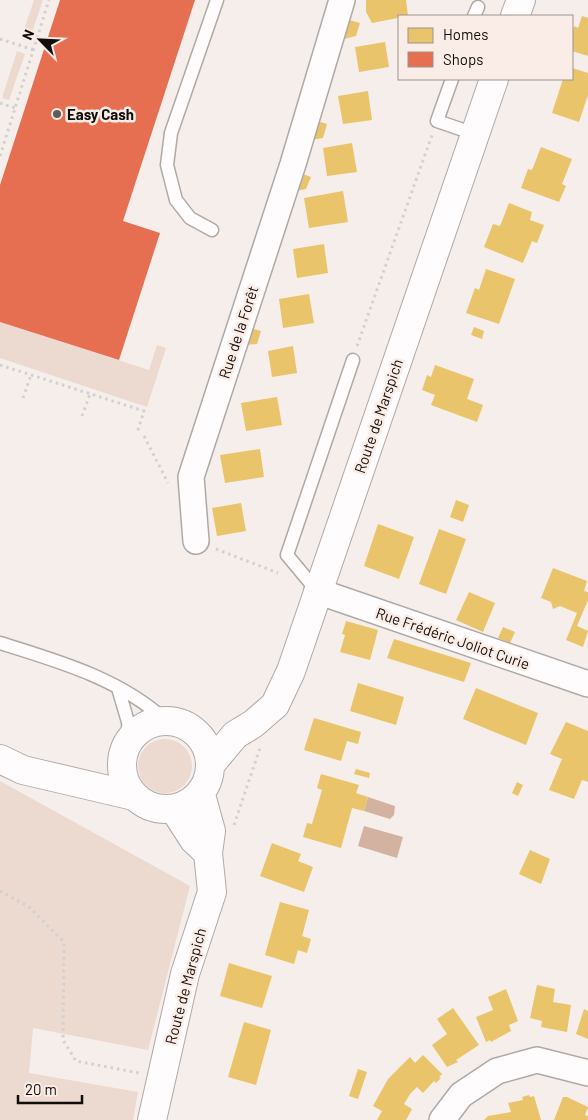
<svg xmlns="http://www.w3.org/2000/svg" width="588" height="1120" font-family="Barlow,sans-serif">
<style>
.green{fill:#ecd9cf}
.water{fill:#d3b2a2}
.homes{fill:#e9c46a}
.shops{fill:#e76f51}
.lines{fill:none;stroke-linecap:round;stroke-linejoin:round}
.lane-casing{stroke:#afa9a6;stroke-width:15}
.street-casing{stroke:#afa9a6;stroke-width:28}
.secondary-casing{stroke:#afa9a6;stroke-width:30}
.path{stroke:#d2d0d0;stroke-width:3;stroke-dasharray:2.5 4;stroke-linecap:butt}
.lane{stroke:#fefcfc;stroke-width:12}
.street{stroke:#fefcfc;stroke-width:25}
.secondary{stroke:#fefcfc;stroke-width:28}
.poi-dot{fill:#615c58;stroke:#faece6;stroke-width:2}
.labels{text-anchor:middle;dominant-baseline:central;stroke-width:5;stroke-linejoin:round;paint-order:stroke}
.poi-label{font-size:15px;font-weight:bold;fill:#110d0a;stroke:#faece6;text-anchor:start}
.street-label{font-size:15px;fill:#110d0a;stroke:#faece6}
</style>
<rect width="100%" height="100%" fill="#f6eeea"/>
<!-- green -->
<path class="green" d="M34 0H43L29 41 21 39Z
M17 51 25 54 9 100 2 98Z
M0 322 149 370 157 345 166 348 147 407 0 358Z
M138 766a27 27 0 1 1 54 0a27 27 0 1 1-54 0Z
M0 781 190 886 148 1050 33 1028 29 1073 138 1092 133 1120H0Z"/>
<!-- water -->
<path class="water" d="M368 797 395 806 394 815 390 819 364 811Z
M364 826 403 837 397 858 358 846Z"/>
<!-- homes -->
<path class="homes" d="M366 0H406L408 16 372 23 366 12Z
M582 16 588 18V56L572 51V34L574 26 578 28Z
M349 20 360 23 356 36 344 39Z
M385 42 389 67 359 72 355 47Z
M572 68 588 73V95L579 122 552 113 563 79H572Z
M368 91 372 120 343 124 338 96Z
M317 121 327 124 323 138 311 140Z
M352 143 357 172 327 176 323 148Z
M541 147 572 159 562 184 566 186 559 202 521 188 528 169 532 170Z
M300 173 311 177 306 189 295 191Z
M343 191 348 222 309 228 304 198Z
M509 203 532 212 530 220 544 225 537 243 532 241 523 263 484 247 493 224 500 226Z
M324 244 328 273 297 278 293 249Z
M486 269 515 279 499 324 466 313 475 288 479 290Z
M309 294 314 323 283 328 279 299Z
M474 327 484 331 482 339 471 335Z
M250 328 261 331 257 344 245 345Z
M293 346 297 373 272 377 268 351Z
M435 365 474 379 467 399 483 405 477 422 431 405 435 395 422 390 427 375 431 377Z
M277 397 282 425 246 431 241 403Z
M260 449 264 477 225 483 220 455Z
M456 500 469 505 463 522 450 517Z
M241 503 246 531 217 536 212 508Z
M378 524 414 537 399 579 364 566Z
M439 529 466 539 446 594 419 584Z
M553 568 587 581 584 591 588 592V600L577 626 588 631 583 647 566 640 577 613 560 606 553 609 551 602 541 598Z
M469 592 495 603 483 632 456 620Z
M346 621 378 630 370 660 340 652 345 635 342 634Z
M503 627 515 632 510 643 498 638Z
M394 639 471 663 464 682 387 658Z
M358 683 404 697 396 725 350 711Z
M476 688 538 713 526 745 463 719Z
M314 718 361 732 358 744 347 741 341 761 304 750Z
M566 722 588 731V782L582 780 574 799 549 790 562 759 550 754Z
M356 769 370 773 369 778 354 774Z
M321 774 359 785 356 793 368 797 364 811 352 808 341 848 303 837 307 823 312 824 322 790 317 788Z
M517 782 523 785 518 796 512 793Z
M272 843 301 854 298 861 313 867 304 892 260 876Z
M530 850 550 859 541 884 519 874Z
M280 902 309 910 302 936 311 939 307 953 298 950 294 964 265 955Z
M229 963 272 976 262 1008 220 996Z
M537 985 555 989 553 1002 571 1005 567 1032 541 1027 542 1021 530 1018Z
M506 989 518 1021 509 1025 511 1031 491 1042 490 1040 486 1042 476 1017 493 1010 488 997Z
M453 1008 479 1045 456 1060 458 1062 447 1067 432 1045 447 1034 437 1019Z
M584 1009 588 1011V1039L576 1034Z
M244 1022 271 1030 256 1085 228 1077Z
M423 1055 442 1074 439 1077 441 1078 436 1083 434 1081 423 1093 417 1087 410 1094 404 1104 412 1109 406 1120H377L382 1111 373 1106 388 1079 410 1057 415 1063Z
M358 1069 367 1072 358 1099 349 1096Z
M529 1095 530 1097 534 1096 541 1120H484L488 1116 511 1112 508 1103 523 1100 522 1097Z
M563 1097H567L588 1107 585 1115 588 1116V1120H554Z"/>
<!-- shops -->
<path class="shops" d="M60 0H195L123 221 160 233 119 360 0 322V185Z"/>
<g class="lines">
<defs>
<path id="lane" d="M474 16 478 7
M452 79 437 121 475 134
M212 230 190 218 176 200 167 165 171 133 217 0
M317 591 287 555 353 360
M0 643C58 661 121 679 166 721
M118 688 128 722 129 741"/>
<path id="street" d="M196 541 191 477 293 164 342 0
M317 591 588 684
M442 1120 461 1095 497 1071 537 1060 588 1073"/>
<path id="secondary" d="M515 16 521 0
M122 765a44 44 0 1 1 88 0a44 44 0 1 1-88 0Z
M0 759 23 770 134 796
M211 764 235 735 253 724 275 705 291 671 494 79
M174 809 194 840 208 853
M152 1120 185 974 212 892 208 853 211 831 201 795"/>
</defs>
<!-- lane casing -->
<use href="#lane" class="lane-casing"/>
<!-- street casing -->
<use href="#street" class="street-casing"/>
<!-- secondary casing -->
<use href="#secondary" class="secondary-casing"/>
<!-- path -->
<path class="path" d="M0 39 34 50
M0 103 15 108
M0 156 49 0
M357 346 432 135
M0 365 144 411 137 433
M23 398 31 375
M82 416 90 394
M144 436 168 483
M216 549 278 573
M234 825 260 748
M0 891 29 907 64 942 63 1040 76 1061 139 1073"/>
<!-- lane -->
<use href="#lane" class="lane"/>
<!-- street -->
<use href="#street" class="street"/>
<!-- secondary -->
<use href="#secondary" class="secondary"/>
</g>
<!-- markers -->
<circle class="poi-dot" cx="57" cy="114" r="5"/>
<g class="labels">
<!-- poi labels -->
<g class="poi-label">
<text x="67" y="114">Easy Cash</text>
</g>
<!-- street labels -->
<g class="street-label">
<text transform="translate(238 332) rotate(-72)">Rue de la Forêt</text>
<text transform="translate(378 416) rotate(-71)">Route de Marspich</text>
<text transform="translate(453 638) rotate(19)">Rue Frédéric Joliot Curie</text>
<text transform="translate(185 986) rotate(-75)">Route de Marspich</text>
</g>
</g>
<!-- legend -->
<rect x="398" y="15" width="175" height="65" fill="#faece6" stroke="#9d938e"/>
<rect x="408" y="28" width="25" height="15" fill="#e9c46a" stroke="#9d938e"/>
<text x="443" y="40" font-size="15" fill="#110d0a">Homes</text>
<rect x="408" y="52" width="25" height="15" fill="#e76f51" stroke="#9d938e"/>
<text x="443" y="65" font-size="15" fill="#110d0a">Shops</text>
<!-- north arrow -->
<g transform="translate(40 40) rotate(294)" stroke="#faece6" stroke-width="4" paint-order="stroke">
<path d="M0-4L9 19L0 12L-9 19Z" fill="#110d0a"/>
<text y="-8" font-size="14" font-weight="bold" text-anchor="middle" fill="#110d0a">N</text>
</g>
<!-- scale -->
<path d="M18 1095v8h64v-8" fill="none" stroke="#110d0a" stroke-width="2.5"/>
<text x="25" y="1095" font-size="15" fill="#110d0a" stroke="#faece6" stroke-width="4" paint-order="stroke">20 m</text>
</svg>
